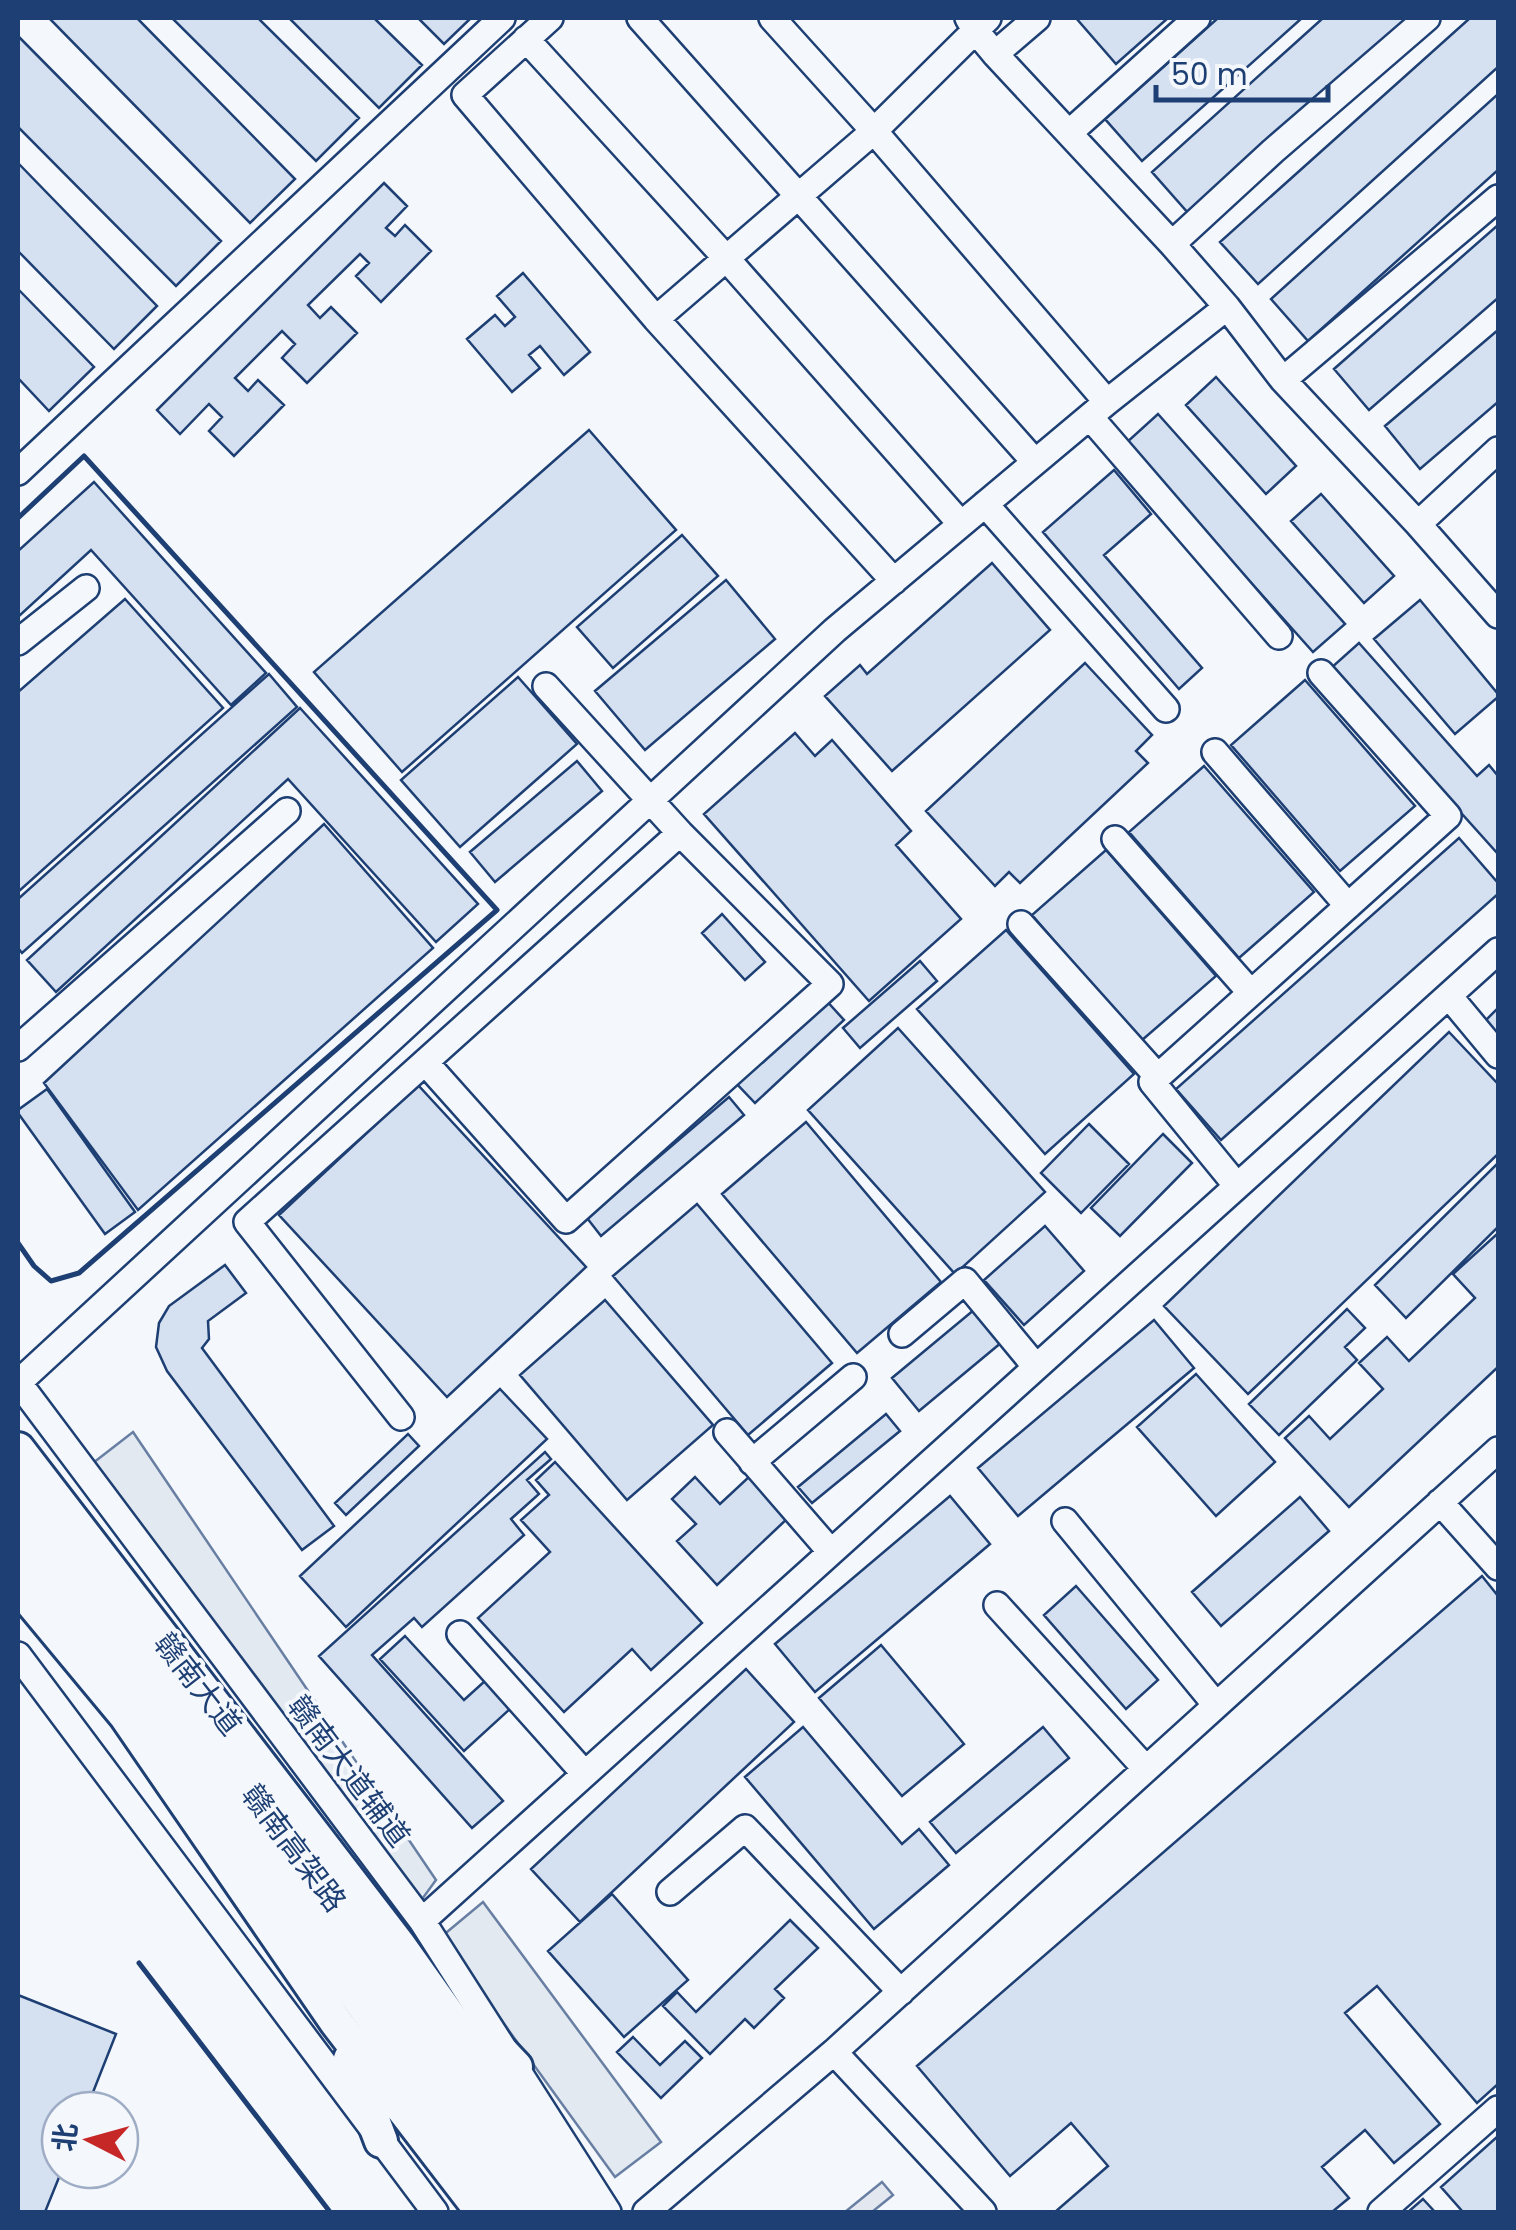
<svg xmlns="http://www.w3.org/2000/svg" width="1516" height="2230" font-family="Poppins,'Noto Sans SC',sans-serif">
<style>
.green{fill:#e3e9f0;stroke:#687fa3;stroke-width:2.5}
.parking{fill:#e3e8f0;stroke:#687fa3;stroke-width:2.5}
.building{fill:#d5e0f0;stroke:#1d3f73;stroke-width:2.5}
.lines{fill:none;stroke-linecap:round;stroke-linejoin:round}
.minor-casing{stroke:#1d3f73;stroke-width:30}
.major-casing{stroke:#1d3f73;stroke-width:38}
.highway-casing{stroke:#1d3f73;stroke-width:42}
.minor{stroke:#f4f7fb;stroke-width:25}
.major{stroke:#f4f7fb;stroke-width:32}
.highway{stroke:#f4f7fb;stroke-width:38}
.wall{stroke:#1d3f73;stroke-width:5}
.labels{text-anchor:middle;dominant-baseline:central;stroke-width:8;stroke-linejoin:round;paint-order:stroke}
.street-label{font-size:30px;fill:#1d3f73;stroke:#f4f7fb}
</style>
<rect width="100%" height="100%" fill="#f4f7fb"/>
<!-- green -->
<path class="green" d="M133 1432 436 1880 420 1902 93 1463Z
M483 1902 661 2142 615 2177 441 1937Z"/>
<!-- parking -->
<path class="parking" d="M882 2182 893 2195 872 2212H845Z"/>
<!-- building -->
<path class="building" d="M49 18H137L295 179 250 223Z
M172 18H258L359 118 316 161Z
M289 18H374L422 65 379 108Z
M418 18H471L444 44Z
M1076 18H1168L1116 64Z
M1218 18H1302L1142 161 1105 119Z
M1323 18H1407L1189 214 1152 172Z
M1470 18H1498V67L1258 284 1220 242Z
M18 36 221 241 176 286 18 127Z
M1498 94V170L1308 341 1271 299Z
M18 163 157 306 114 349 18 251Z
M384 183 407 206 386 228 395 236 405 225 431 251 381 302 356 276 369 263 360 254 308 305 320 318 331 307 357 333 307 383 282 358 295 344 282 331 235 378 248 391 258 380 284 405 234 456 209 431 222 417 209 404 180 434 157 410Z
M1498 225V298L1369 410 1334 369Z
M523 273 590 352 564 375 540 346 529 355 540 368 512 392 467 339 495 315 505 326 515 317 497 296Z
M18 289 94 367 49 411 18 378Z
M1498 330V402L1420 469 1385 426Z
M1216 377 1296 466 1266 494 1186 405Z
M1158 414 1345 624 1313 652 1126 443Z
M589 430 676 530 402 772 314 672Z
M1114 470 1151 514 1104 555 1202 668 1179 689 1043 532Z
M94 482 266 673 231 705 91 550 18 617V551Z
M1321 494 1394 576 1364 603 1291 521Z
M682 535 718 576 613 668 577 627Z
M992 563 1050 630 892 771 825 696 860 665 867 674Z
M726 580 775 639 645 750 595 691Z
M125 599 223 708 18 892V692Z
M1420 600 1498 694V697L1455 734 1374 639Z
M1359 643 1477 776 1489 765 1498 776V854L1331 668Z
M1085 663 1152 735 1136 751 1148 763 1020 883 1009 872 995 886 926 811Z
M269 674 297 707 22 953 18 948V899Z
M518 677 577 744 460 847 401 780Z
M1305 680 1415 806 1340 871 1231 745Z
M300 708 478 904 436 942 288 779 56 992 27 960Z
M795 733 815 756 832 740 911 831 896 845 961 919 869 1001 704 814Z
M577 761 602 791 495 882 470 852Z
M1204 766 1314 892 1239 958 1129 832Z
M324 824 433 948 138 1210 44 1083Z
M1459 838 1498 883V894L1221 1140 1176 1089Z
M1106 850 1216 976 1141 1041 1032 915Z
M722 914 765 962 745 980 702 933Z
M1006 930 1134 1074 1045 1154 917 1009Z
M920 961 937 981 860 1048 843 1028Z
M824 998 844 1020 755 1103 735 1082Z
M1498 1008V1035L1486 1020Z
M898 1028 1045 1192 955 1274 808 1110Z
M1449 1032 1498 1084V1154L1248 1394 1164 1306Z
M418 1085 586 1267 447 1397 279 1215Z
M47 1089 135 1212 105 1234 18 1113V1110Z
M729 1097 744 1115 601 1236 587 1218Z
M806 1122 941 1282 857 1353 722 1194Z
M1089 1124 1129 1164 1081 1213 1041 1173Z
M1163 1134 1192 1163 1120 1236 1091 1208Z
M1498 1163V1227L1406 1318 1375 1285Z
M697 1204 832 1363 748 1435 613 1276Z
M1045 1226 1084 1271 1024 1325 984 1280Z
M1496 1235 1498 1237V1367L1349 1507 1285 1438 1309 1416 1330 1439 1383 1389 1359 1363 1387 1337 1409 1361 1475 1298 1453 1274Z
M225 1265 246 1293 208 1321 209 1339 202 1348 334 1526 302 1550 167 1371 156 1347 159 1323 169 1306Z
M605 1300 713 1425 627 1500 520 1375Z
M975 1309 1002 1342 919 1411 892 1378Z
M1347 1309 1365 1328 1345 1347 1357 1360 1279 1435 1249 1404Z
M1154 1320 1194 1368 1018 1516 978 1468Z
M1196 1374 1275 1462 1216 1516 1137 1427Z
M500 1389 547 1439 346 1627 300 1576Z
M886 1414 900 1431 812 1503 798 1487Z
M408 1434 419 1446 346 1515 335 1503Z
M545 1452 551 1459 527 1480 539 1494 511 1519 524 1535 422 1627 414 1618 372 1655 503 1801 472 1828 319 1656Z
M555 1462 702 1623 651 1670 632 1649 564 1712 478 1618 550 1552 521 1520 549 1495 536 1480Z
M751 1475 789 1517 717 1585 677 1541 696 1524 672 1499 695 1477 720 1504Z
M950 1496 990 1544 815 1692 775 1644Z
M1300 1497 1329 1531 1221 1626 1192 1592Z
M1482 1576 1498 1596V2084L1477 2103 1377 1986 1345 2013 1440 2124 1394 2163 1365 2130 1322 2167 1349 2198 1332 2212H1055L1108 2166 1071 2123 1010 2176 917 2066Z
M1076 1586 1158 1680 1126 1709 1044 1615Z
M405 1636 464 1700 486 1680 511 1708 464 1751 380 1659Z
M881 1645 964 1744 902 1796 819 1698Z
M746 1669 794 1722 580 1922 531 1869Z
M803 1727 902 1844 919 1829 949 1865 874 1929 745 1777Z
M1043 1727 1069 1758 956 1853 930 1822Z
M612 1894 688 1980 624 2037 548 1951Z
M790 1920 818 1948 775 1989 784 1998 754 2028 745 2019 710 2054 663 2006 677 1992 696 2012Z
M18 1995 116 2034 86 2110H60V2170H62L45 2212H18Z
M633 2037 660 2065 685 2041 702 2058 661 2098 617 2052Z
M1498 2136V2212H1463L1441 2187Z
M1423 2199 1435 2212H1408Z"/>
<g class="lines">
<defs>
<path id="minor" d="M550 18 465 95 656 319 894 581
M640 18 1035 462
M772 18 874 131 1107 402
M968 18 975 30 995 54 1172 244 1227 307 1283 380 1418 524 1498 615
M526 39 726 258 961 524
M995 54 1037 18
M1069 133 1197 18
M1172 244 1273 151 1427 18
M656 319 874 131 988 18
M1283 380 1498 198
M1090 417 1279 636
M18 472 502 18
M985 504 1166 709
M1418 524 1498 450
M18 642 86 588
M1215 752 1348 906
M1115 839 1251 993
M1021 924 1158 1077
M1449 996 1498 1055
M18 1048 287 811
M425 1062 566 1220 830 984 680 833
M1237 1186 1152 1082 1448 816 1321 673
M902 1334 965 1281 1036 1367
M18 1382 422 1921 608 2212
M18 1383 835 630 1107 402 1227 307
M401 1417 247 1222 680 833 546 686
M727 1432 831 1552
M752 1462 853 1377
M1440 1502 1498 1567
M1065 1521 1216 1705
M997 1605 1146 1769
M460 1634 585 1774
M18 1655 435 2212
M670 1892 745 1828 901 1992
M422 1921 1498 951
M834 2052 983 2212
M646 2212 834 2052 1498 1450
M1381 2212 1498 2109"/>
<path id="major" d="M18 1449 399 1945 588 2212
M18 1586 125 1715 336 2022 482 2212
M474 2023 516 2067
M350 2059 381 2141"/>
<path id="highway" d="M18 1488 167 1676 564 2212
M18 1538 69 1603 520 2212"/>
</defs>
<!-- minor casing -->
<use href="#minor" class="minor-casing"/>
<!-- major casing -->
<use href="#major" class="major-casing"/>
<!-- highway casing -->
<use href="#highway" class="highway-casing"/>
<!-- minor -->
<use href="#minor" class="minor"/>
<!-- major -->
<use href="#major" class="major"/>
<!-- highway -->
<use href="#highway" class="highway"/>
<!-- wall -->
<path class="wall" d="M18 518 84 456 497 910 79 1273 51 1281 34 1266 18 1243
M139 1963 330 2212"/>
</g>
<g class="labels">
<!-- street labels -->
<g class="street-label">
<text transform="translate(198 1684) rotate(52)">赣南大道</text>
<text transform="translate(349 1771) rotate(53)">赣南大道辅道</text>
<text transform="translate(294 1848) rotate(53)">赣南高架路</text>
</g>
</g>
<!-- border -->
<rect width="1516" height="2230" fill="none" stroke="#1d3f73" stroke-width="40"/>
<!-- north arrow -->
<g transform="translate(90 2140) rotate(276)"><circle r="48" fill="#f4f7fb" stroke="#9eadc5" stroke-width="2.5"/>
<path d="M0-8L18 38L0 25L-18 38Z" fill="#c62828"/>
<text y="-15" font-size="28" font-weight="bold" text-anchor="middle" fill="#1d3f73">北</text>
</g>
<!-- scale -->
<path d="M1156 85v15h172v-15" fill="none" stroke="#1d3f73" stroke-width="5"/>
<text x="1171" y="85" font-size="30" fill="#1d3f73" stroke="#f4f7fb" stroke-width="8" paint-order="stroke">50 m</text>
</svg>
